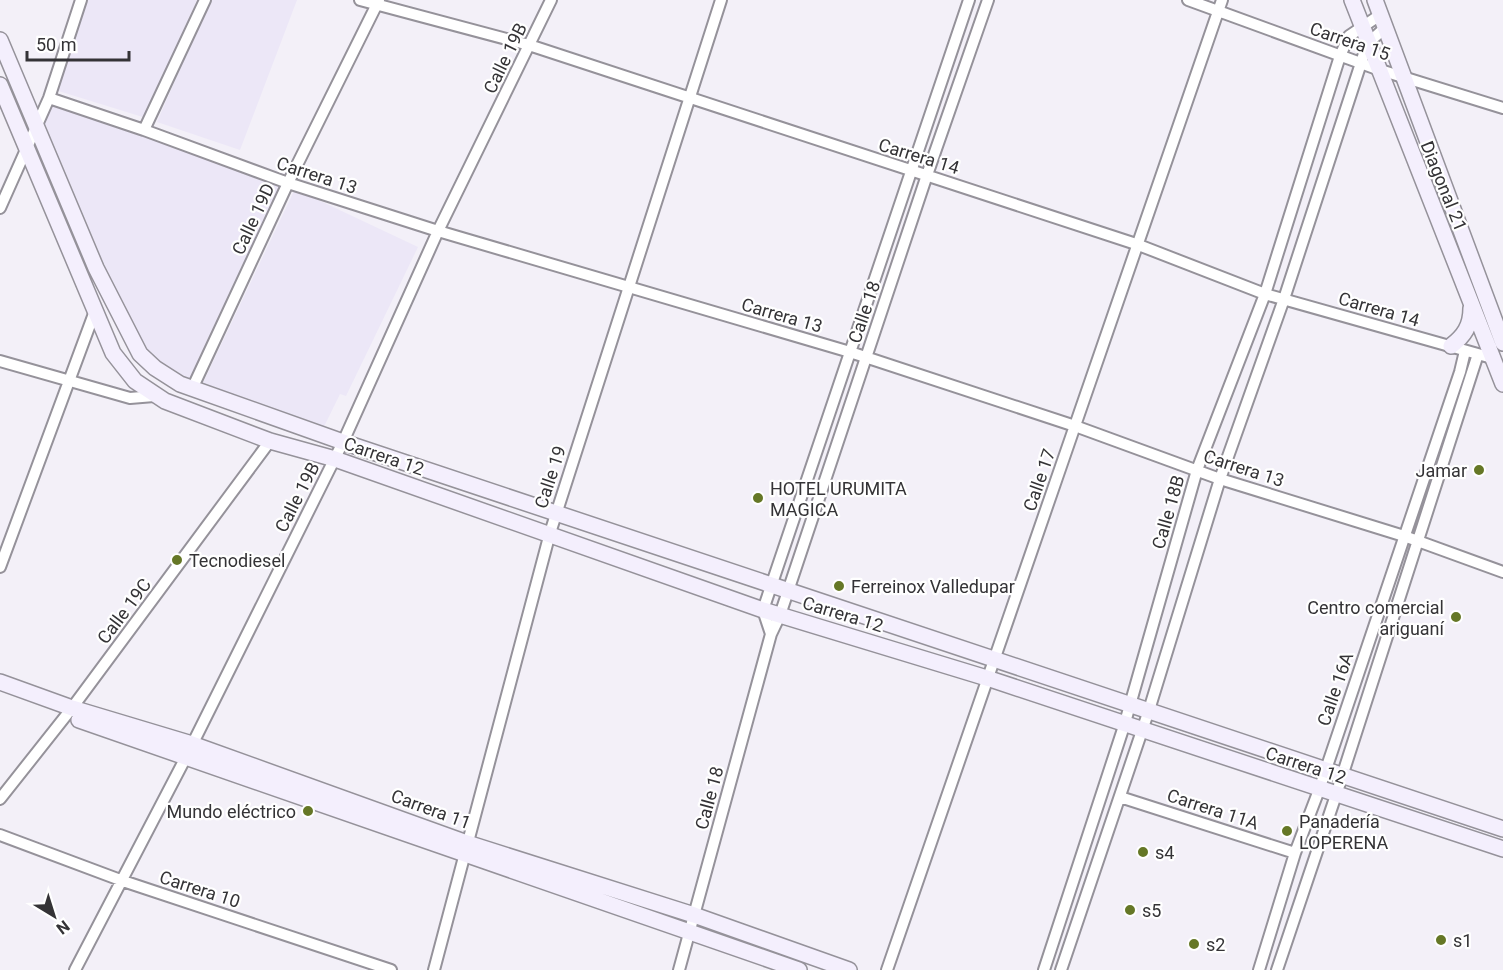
<svg xmlns="http://www.w3.org/2000/svg" width="1503" height="970" font-family="Roboto,sans-serif">
<style>
.built{fill:#ece7f7}
.lines{fill:none;stroke-linecap:round;stroke-linejoin:round}
.street-casing{stroke:#95929a;stroke-width:14}
.secondary-casing{stroke:#95929a;stroke-width:18}
.street{stroke:#fff;stroke-width:10}
.secondary{stroke:#f4effd;stroke-width:15}
.poi-dot{fill:#657726;stroke:#fff;stroke-width:2}
.labels{text-anchor:middle;dominant-baseline:central;stroke-width:4.5;stroke-linejoin:round;paint-order:stroke}
.street-label{font-size:18px;fill:#343336;stroke:#fff}
.poi-label{font-size:18px;fill:#343336;stroke:#fff;text-anchor:start}
</style>
<rect width="100%" height="100%" fill="#f3f0f8"/>
<!-- built -->
<path class="built" d="M84 0H197L146 118 52 89Z
M210 0H297L240 150 157 122Z
M49 101 296 179 188 388 142 354 41 128Z
M295 189 418 247 346 396 340 394 317 441 201 387Z"/>
<g class="lines">
<defs>
<path id="street" d="M360 0 529 45 1136 244 1265 294 1492 358
M1188 0 1377 69 1503 108
M49 98 144 130 288 183 438 231 850 352 1075 426 1220 479 1404 536 1503 572
M144 130 205 0
M0 208 49 98 81 0
M0 361 130 398 154 396
M192 389 288 183 379 0
M0 567 95 311
M771 634 763 610 969 0
M1120 797 1295 853
M0 799 72 708 270 441
M0 835 123 881 391 970
M75 970 186 757 343 442 438 231 551 0
M434 970 550 533 721 0
M679 970 771 634 780 615 927 175 988 0
M887 970C1001 647 1108 323 1222 0
M1044 970 1124 726 1197 470 1265 294 1340 56 1349 36 1380 15
M1061 970 1149 710 1220 479 1284 299 1361 63 1367 44 1386 27
M1259 970 1295 853 1319 790 1460 372 1465 351
M1277 970 1336 795 1478 354"/>
<path id="secondary" d="M1352 0 1503 384
M1375 0 1503 343
M0 40 96 268 140 354 155 368 180 384 343 442 1503 829
M0 85 113 353 135 381 165 401 270 441 335 459 763 610 990 679 1503 849
M1451 346C1464 336 1471 326 1471 308
M0 682 72 708 192 744 467 843 694 915 849 970
M79 720 799 970"/>
</defs>
<!-- street casing -->
<use href="#street" class="street-casing"/>
<!-- secondary casing -->
<use href="#secondary" class="secondary-casing"/>
<!-- street -->
<use href="#street" class="street"/>
<!-- secondary -->
<use href="#secondary" class="secondary"/>
</g>
<!-- markers -->
<g class="poi-dot">
<circle cx="1479" cy="470" r="6"/>
<circle cx="758" cy="498" r="6"/>
<circle cx="177" cy="560" r="6"/>
<circle cx="839" cy="586" r="6"/>
<circle cx="1456" cy="617" r="6"/>
<circle cx="308" cy="811" r="6"/>
<circle cx="1287" cy="831" r="6"/>
<circle cx="1143" cy="852" r="6"/>
<circle cx="1130" cy="910" r="6"/>
<circle cx="1441" cy="940" r="6"/>
<circle cx="1194" cy="944" r="6"/>
</g>
<g class="labels">
<!-- street labels -->
<g class="street-label">
<text transform="translate(1350 41) rotate(19)">Carrera 15</text>
<text transform="translate(505 58) rotate(-64)">Calle 19B</text>
<text transform="translate(919 156) rotate(17)">Carrera 14</text>
<text transform="translate(317 175) rotate(18)">Carrera 13</text>
<text transform="translate(1444 186) rotate(68)">Diagonal 21</text>
<text transform="translate(253 219) rotate(-65)">Calle 19D</text>
<text transform="translate(1379 309) rotate(16)">Carrera 14</text>
<text transform="translate(864 312) rotate(-71)">Calle 18</text>
<text transform="translate(782 315) rotate(16)">Carrera 13</text>
<text transform="translate(384 456) rotate(19)">Carrera 12</text>
<text transform="translate(1244 468) rotate(18)">Carrera 13</text>
<text transform="translate(550 477) rotate(-72)">Calle 19</text>
<text transform="translate(1039 480) rotate(-71)">Calle 17</text>
<text transform="translate(297 497) rotate(-63)">Calle 19B</text>
<text transform="translate(1168 512) rotate(-74)">Calle 18B</text>
<text transform="translate(124 611) rotate(-53)">Calle 19C</text>
<text transform="translate(843 614) rotate(17)">Carrera 12</text>
<text transform="translate(1335 689) rotate(-71)">Calle 16A</text>
<text transform="translate(1306 765) rotate(18)">Carrera 12</text>
<text transform="translate(709 798) rotate(-75)">Calle 18</text>
<text transform="translate(431 809) rotate(20)">Carrera 11</text>
<text transform="translate(1213 809) rotate(18)">Carrera 11A</text>
<text transform="translate(200 889) rotate(18)">Carrera 10</text>
</g>
<!-- poi labels -->
<g class="poi-label">
<text x="1467" y="470" text-anchor="end">Jamar</text>
<text x="770" y="488">HOTEL URUMITA<tspan x="770" dy="21">MAGICA</tspan></text>
<text x="189" y="560">Tecnodiesel</text>
<text x="851" y="586">Ferreinox Valledupar</text>
<text x="1444" y="607" text-anchor="end">Centro comercial<tspan x="1444" dy="21">ariguaní</tspan></text>
<text x="296" y="811" text-anchor="end">Mundo eléctrico</text>
<text x="1299" y="821">Panadería<tspan x="1299" dy="21">LOPERENA</tspan></text>
<text x="1155" y="852">s4</text>
<text x="1142" y="910">s5</text>
<text x="1453" y="940">s1</text>
<text x="1206" y="944">s2</text>
</g>
</g>
<!-- north arrow -->
<g transform="translate(54 916) rotate(142)" stroke="#ffffff" stroke-width="4.5" paint-order="stroke">
<path d="M0-4.5L10 22L0 15L-10 22Z" fill="#343336"/>
<text y="-9" font-size="16" font-weight="bold" text-anchor="middle" fill="#343336">N</text>
</g>
<!-- scale -->
<path d="M27 51v9h102v-9" fill="none" stroke="#343336" stroke-width="3"/>
<text x="36" y="51" font-size="18" fill="#343336" stroke="#ffffff" stroke-width="4.5" paint-order="stroke">50 m</text>
</svg>
